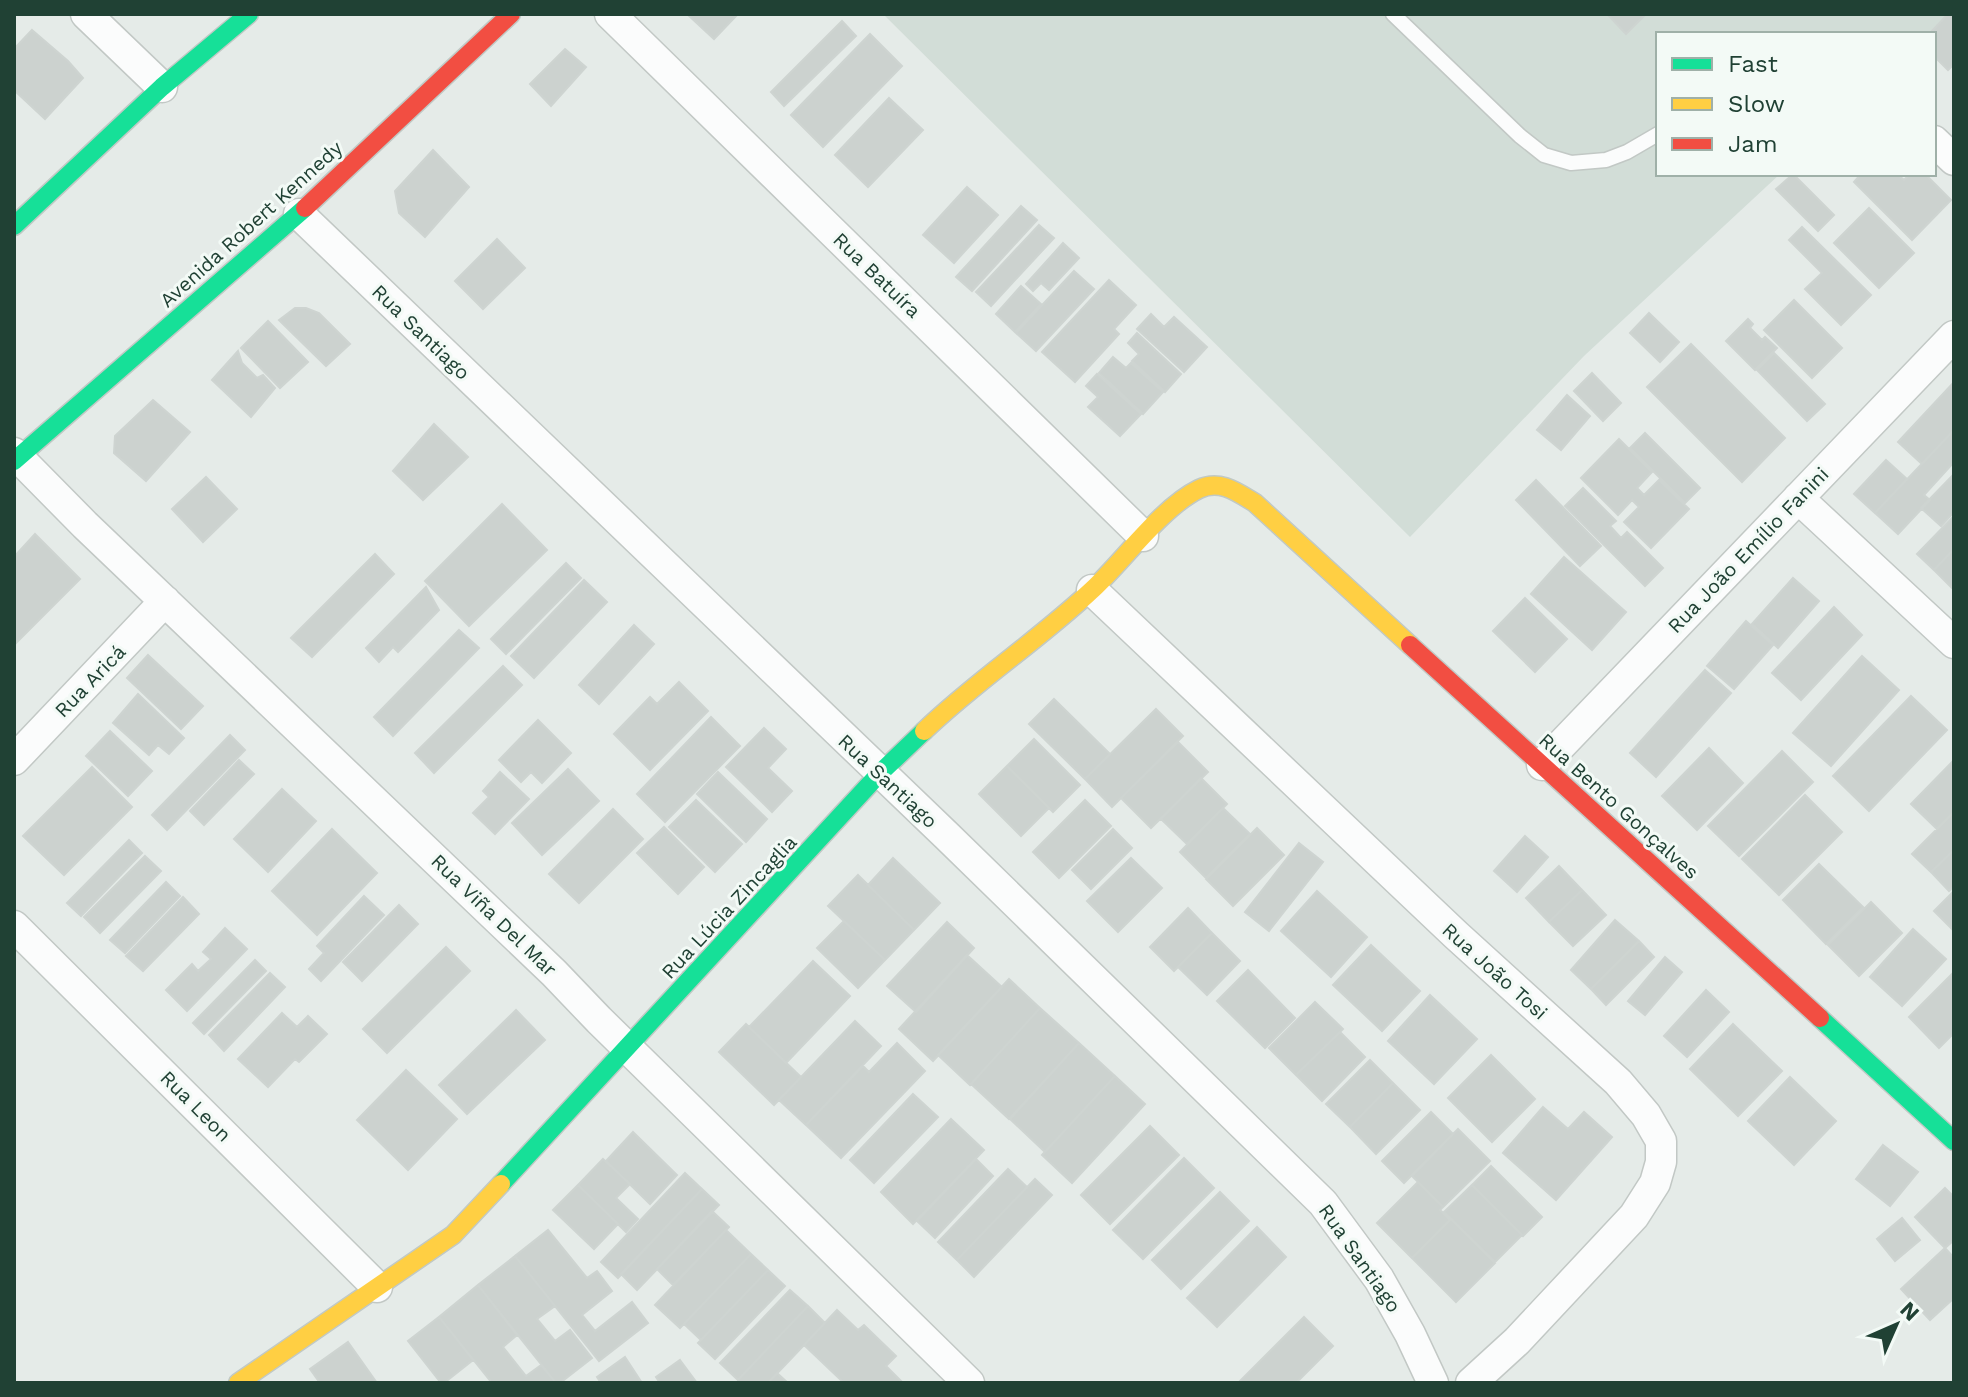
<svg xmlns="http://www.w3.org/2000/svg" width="1968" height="1397" font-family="'Work Sans',sans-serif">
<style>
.built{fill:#d2ddd7}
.building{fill:#ccd2cf;stroke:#ced4d1;stroke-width:2}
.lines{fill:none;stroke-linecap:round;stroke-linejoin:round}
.lane-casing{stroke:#c2c8c5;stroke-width:17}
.street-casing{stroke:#c2c8c5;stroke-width:33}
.fast-casing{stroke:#c1c9c5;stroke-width:21}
.slow-casing{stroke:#c1c9c5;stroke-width:21}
.jam-casing{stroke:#c1c9c5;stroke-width:21}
.lane{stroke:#fbfcfc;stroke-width:14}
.street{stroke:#fbfcfc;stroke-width:30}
.fast{stroke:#16e098;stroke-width:18}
.slow{stroke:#ffcf43;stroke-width:18}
.jam{stroke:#f24e42;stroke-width:18}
.labels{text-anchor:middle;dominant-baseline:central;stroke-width:6;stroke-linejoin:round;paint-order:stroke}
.street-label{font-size:20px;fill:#204134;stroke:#f3faf6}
</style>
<rect width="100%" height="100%" fill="#e5ebe8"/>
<!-- built -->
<path class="built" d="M883 14H1948L1929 34H1658V174H1780L1584 356 1410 537Z"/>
<!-- building -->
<path class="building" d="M687 14H738L714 39Z
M1607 14H1646L1626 34Z
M1948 14H1954V64L1948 70 1934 56V34H1929Z
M842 21 856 36 784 106 771 92Z
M32 30 68 61 83 78 45 119 14 90V49Z
M870 34 902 66 823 147 791 115Z
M565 49 586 67 551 106 530 84Z
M889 98 923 130 868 187 835 155Z
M433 150 469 187 425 237 399 213 395 191Z
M1793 174 1834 215 1818 231 1776 189Z
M1861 174H1897L1904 180 1910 174H1925L1951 200 1912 240 1854 182Z
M967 187 998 215 954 263 923 235Z
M1021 206 1037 220 972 291 956 277Z
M1869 208 1914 253 1879 288 1834 243Z
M1039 225 1054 238 991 306 976 292Z
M1802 227 1871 295 1841 325 1805 289 1822 273 1789 240Z
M497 239 525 268 483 309 455 281Z
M1063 243 1079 258 1049 290 1041 283 1033 291 1026 284Z
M1074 271 1094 289 1036 351 1016 333Z
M1109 280 1136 305 1114 329 1119 334 1075 382 1042 352Z
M1021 286 1041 304 1015 332 996 314Z
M1794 300 1842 348 1812 378 1764 330Z
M295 308H306L319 313 350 344 326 366 279 320Z
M1649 313 1679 342 1660 362 1630 333Z
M1151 314 1164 327 1174 317 1207 347 1184 372 1137 329Z
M1748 319 1753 324 1750 328 1762 340 1765 337 1777 348 1755 370 1726 341Z
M268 321 308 362 280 388 241 348Z
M1137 333 1181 374 1165 392 1132 361 1139 354 1128 343Z
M1691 344 1785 438 1742 482 1647 387Z
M238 351 242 363 257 378 263 375 275 388 251 417 212 380Z
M1774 353 1825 404 1807 421 1757 370Z
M1113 357 1126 368 1131 363 1163 392 1143 414 1099 373Z
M1592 373 1621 403 1603 421 1574 391Z
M1097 374 1141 414 1120 436 1088 407 1098 397 1086 386Z
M1954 382V430L1922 464 1898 442Z
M1567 395 1590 416 1561 450 1537 430Z
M153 400 190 432 146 481 114 453 115 436Z
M434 424 468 457 423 500 393 471Z
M1954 430V462L1924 495 1930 500 1898 534 1875 513Z
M1645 433 1700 488 1685 503 1630 448Z
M1619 439 1652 472 1637 488 1644 495 1659 480 1689 509 1651 548 1624 522 1639 507 1632 500 1618 515 1581 478Z
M1886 460 1907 479 1875 513 1854 494Z
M1954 474V512L1941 526 1921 508Z
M206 477 237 509 203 542 172 509Z
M1536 480 1601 546 1580 566 1516 500Z
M1583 488 1616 521 1610 526 1621 538 1627 532 1663 568 1645 586 1565 506Z
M502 504 547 550 469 626 425 581Z
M1954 516V549L1934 570 1917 554Z
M35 534 80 579 14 645V557Z
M1954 549V590L1934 570Z
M375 554 394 574 312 657 291 638Z
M1564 557 1626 612 1592 650 1531 594Z
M566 563 581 578 506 654 491 639Z
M1793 578 1819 601 1778 648 1752 624Z
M584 580 607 602 534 678 511 656Z
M426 587 439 610 398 652 393 647 379 662 366 648Z
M1525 598 1567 639 1535 672 1493 631Z
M1834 607 1862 635 1801 700 1772 673Z
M1746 621 1773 645 1734 689 1707 666Z
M634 625 654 644 599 704 579 685Z
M459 630 479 648 393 736 374 717Z
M148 655 203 706 181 729 127 678Z
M1862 656 1899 690 1831 766 1793 733Z
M503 666 522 685 434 773 415 753Z
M1705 670 1731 693 1656 777 1630 753Z
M679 682 708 711 650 770 614 734 650 697 657 704Z
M138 694 184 738 169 754 158 745 149 755 113 723Z
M1911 696 1947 730 1869 811 1833 776Z
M1054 699 1110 754 1085 779 1029 724Z
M1156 709 1183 736 1112 807 1085 779Z
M711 717 740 746 665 822 637 794Z
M538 720 571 753 542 783 531 772 521 782 499 760Z
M764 728 786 749 768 768 792 791 772 812 726 767Z
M110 731 152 771 128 796 86 756Z
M230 735 245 750 167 830 152 815Z
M1034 739 1080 785 1053 812 1007 766Z
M1178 742 1208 772 1151 828 1121 798Z
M1709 748 1743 783 1697 830 1662 796Z
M1782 751 1813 782 1739 856 1708 826Z
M239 760 254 774 204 825 190 811Z
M1954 760V812L1937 829 1911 804Z
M1007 766 1049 808 1021 836 979 794Z
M92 767 132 807 64 875 23 836Z
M568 769 599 801 542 855 512 823Z
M500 772 529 799 495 834 473 813 489 797 483 791Z
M718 772 767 819 746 842 697 794Z
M1201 778 1227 804 1187 844 1161 819Z
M282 789 316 821 268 872 234 839Z
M1805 795 1842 832 1779 895 1742 859Z
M696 800 742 844 715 872 669 827Z
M1085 800 1111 826 1059 878 1033 852Z
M1223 808 1250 834 1206 878 1180 852Z
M613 809 643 839 579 903 549 874Z
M1954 812V850L1931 872 1912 854Z
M664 827 704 867 678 894 637 853Z
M1257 828 1284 855 1233 906 1206 879Z
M332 829 377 873 317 935 272 891Z
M1113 829 1132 848 1091 889 1072 870Z
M1525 836 1548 857 1517 892 1494 871Z
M129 840 142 853 81 916 67 903Z
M1299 843 1323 862 1269 931 1245 912Z
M1954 850V886L1949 891 1931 872Z
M145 856 161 871 100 933 84 917Z
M893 858 940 903 914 930 868 885Z
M1131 858 1162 888 1118 932 1087 901Z
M1819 864 1863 907 1826 944 1783 900Z
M1559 866 1582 890 1549 922 1526 898Z
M858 875 914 930 885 960 828 906Z
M166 882 180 896 125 953 110 940Z
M1582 890 1606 915 1573 946 1549 922Z
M1317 891 1367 937 1331 977 1281 931Z
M1954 891V931L1934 911Z
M364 896 384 915 321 981 309 969 324 953 317 946Z
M183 897 199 914 143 971 126 956Z
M1871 902 1902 933 1859 976 1828 945Z
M399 905 418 924 362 981 343 962Z
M1188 908 1212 933 1174 971 1150 947Z
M1615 920 1639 941 1591 989 1571 970Z
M844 921 885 960 858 988 817 948Z
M947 922 974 948 916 1012 887 986Z
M225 928 247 949 187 1011 166 990 192 964 198 971 211 959 203 952Z
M1913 929 1946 959 1902 1006 1870 977Z
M1212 933 1240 961 1207 995 1178 967Z
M1639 941 1654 957 1606 1005 1591 989Z
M1371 945 1420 991 1382 1031 1333 985Z
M446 947 470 971 387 1053 363 1029Z
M967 955 1002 987 933 1061 899 1029Z
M1665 957 1682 972 1645 1015 1628 1001Z
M255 960 266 971 204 1034 193 1023Z
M813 961 850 996 786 1063 749 1027Z
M1248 970 1295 1018 1265 1048 1217 1001Z
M1954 972V1033L1939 1048 1909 1017Z
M270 973 285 987 224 1051 209 1035Z
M1009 979 1040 1008 970 1085 938 1055Z
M1706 990 1729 1012 1687 1057 1664 1036Z
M1430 995 1477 1039 1434 1084 1388 1041Z
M1315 1002 1343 1029 1296 1075 1269 1048Z
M1040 1008 1079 1043 1009 1119 971 1084Z
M516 1010 545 1040 467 1114 439 1085Z
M282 1013 297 1027 308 1016 327 1034 299 1062 295 1059 268 1087 238 1059Z
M855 1021 881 1046 806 1125 779 1100Z
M746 1024 801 1077 774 1105 719 1052Z
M1733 1024 1782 1071 1738 1116 1690 1069Z
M1340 1032 1365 1057 1322 1101 1296 1075Z
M897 1043 925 1071 841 1158 806 1125 863 1066 869 1072Z
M1079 1043 1115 1076 1045 1152 1010 1119Z
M1491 1055 1535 1099 1492 1142 1448 1098Z
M1370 1060 1393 1083 1350 1127 1326 1104Z
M406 1070 457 1119 408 1170 357 1120Z
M1115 1076 1145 1104 1072 1183 1042 1155Z
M1790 1077 1836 1121 1794 1165 1748 1121Z
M1393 1083 1420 1110 1376 1154 1350 1127Z
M913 1094 938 1117 874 1183 850 1160Z
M1543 1107 1568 1129 1584 1112 1612 1137 1556 1200 1503 1153Z
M1431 1112 1453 1134 1404 1183 1382 1161Z
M951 1119 984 1150 913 1224 881 1192Z
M1150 1126 1179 1155 1110 1224 1081 1195Z
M1458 1129 1490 1161 1443 1207 1412 1176Z
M633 1132 677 1175 650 1204 606 1161Z
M1883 1145 1918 1172 1890 1206 1856 1179Z
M1184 1158 1214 1188 1143 1259 1113 1230Z
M603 1159 630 1184 616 1198 638 1219 626 1232 578 1185Z
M976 1159 993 1176 935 1238 917 1221Z
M1491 1166 1542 1217 1523 1236 1472 1185Z
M1008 1169 1027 1187 957 1260 938 1242Z
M685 1173 702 1189 618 1278 601 1262Z
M1035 1179 1052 1195 974 1277 957 1260Z
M1418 1182 1443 1207 1440 1210 1450 1220 1412 1258 1377 1223Z
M578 1185 618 1224 594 1249 553 1210Z
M1472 1185 1522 1235 1495 1262 1444 1212Z
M1945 1188 1954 1197V1240L1945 1248 1915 1217Z
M702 1189 719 1205 637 1290 621 1274Z
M1220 1192 1249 1221 1181 1289 1152 1260Z
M712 1211 729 1227 673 1285 657 1269Z
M1902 1218 1920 1240 1895 1261 1877 1239Z
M1451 1219 1495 1263 1456 1302 1412 1258Z
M1257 1227 1286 1257 1217 1327 1187 1298Z
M548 1230 587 1278 597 1271 612 1291 582 1315 595 1331 632 1302 648 1323 599 1361 515 1256Z
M726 1230 751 1254 680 1328 655 1305Z
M1945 1248 1954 1258V1298L1930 1320 1901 1289Z
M751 1254 768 1270 701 1340 684 1324Z
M515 1256 555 1306 537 1319 555 1341 570 1330 592 1358 560 1383H556L478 1285Z
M768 1270 785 1286 715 1359 698 1343Z
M478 1285 517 1335 503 1347 526 1376 541 1365 556 1383H492L439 1317Z
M790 1290 808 1306 738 1380 720 1363Z
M808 1306 825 1323 768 1383H735Z
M837 1310 858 1330 864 1325 896 1356 886 1366 903 1383H844L804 1345Z
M439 1317 473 1360 444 1383H441L408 1341Z
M1304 1317 1333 1346 1296 1383H1238Z
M348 1342 377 1383H320L310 1369Z
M625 1357 642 1383H601L597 1377Z
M680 1360 697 1383H660L656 1377Z
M777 1373 788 1383H768Z"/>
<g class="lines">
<defs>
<path id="lane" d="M1393 14 1520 136 1544 155 1571 163 1606 160 1627 152 1658 134"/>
<path id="street" d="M86 14 162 87
M610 14 1143 536
M1934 141 1954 160
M299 214 947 836 1323 1203 1379 1279 1410 1334 1433 1383
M14 453 85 525 554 973 599 1020 969 1383
M1798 498 1954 643
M1092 590 1456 935 1618 1082 1646 1115 1661 1141V1162L1655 1183 1634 1216 1517 1341 1471 1383
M14 760 165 601
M1542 765 1954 336
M14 926 377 1287"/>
<path id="fast" d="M14 226 162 87 249 14
M14 461 305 208
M1820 1018 1954 1141
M501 1184 879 774 924 731"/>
<path id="slow" d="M924 731C977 680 1039 640 1093 589 1123 561 1162 507 1199 489 1220 479 1237 492 1255 503L1410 645
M238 1383 453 1235 501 1184"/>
<path id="jam" d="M305 208 511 14
M1410 645 1820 1018"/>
</defs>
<!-- lane casing -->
<use href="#lane" class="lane-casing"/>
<!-- street casing -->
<use href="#street" class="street-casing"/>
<!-- fast casing -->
<use href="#fast" class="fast-casing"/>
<!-- slow casing -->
<use href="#slow" class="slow-casing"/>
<!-- jam casing -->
<use href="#jam" class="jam-casing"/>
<!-- lane -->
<use href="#lane" class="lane"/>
<!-- street -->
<use href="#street" class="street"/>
<!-- fast -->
<use href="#fast" class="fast"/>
<!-- slow -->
<use href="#slow" class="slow"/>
<!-- jam -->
<use href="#jam" class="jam"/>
</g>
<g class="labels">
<!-- street labels -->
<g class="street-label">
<text transform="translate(251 224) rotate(-42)">Avenida Robert Kennedy</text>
<text transform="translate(877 275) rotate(44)">Rua Batuíra</text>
<text transform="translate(421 332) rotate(44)">Rua Santiago</text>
<text transform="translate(1748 550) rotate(-46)">Rua João Emílio Fanini</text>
<text transform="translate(90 681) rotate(-46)">Rua Aricá</text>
<text transform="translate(888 781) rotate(43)">Rua Santiago</text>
<text transform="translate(1619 806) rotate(42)">Rua Bento Gonçalves</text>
<text transform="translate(729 907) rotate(-47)">Rua Lúcia Zincaglia</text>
<text transform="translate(494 915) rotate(44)">Rua Viña Del Mar</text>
<text transform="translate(1495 971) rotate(42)">Rua João Tosi</text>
<text transform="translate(196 1106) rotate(45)">Rua Leon</text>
<text transform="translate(1360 1258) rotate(55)">Rua Santiago</text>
</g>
</g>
<!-- border -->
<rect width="1968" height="1397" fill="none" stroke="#204134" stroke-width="32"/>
<!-- legend -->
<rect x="1656" y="32" width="280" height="144" fill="#f3faf6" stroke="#9fb0a8" stroke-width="2"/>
<rect x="1672" y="58" width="40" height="12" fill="#16e098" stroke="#9fb0a8" stroke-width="2"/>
<text x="1728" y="72" font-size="24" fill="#204134">Fast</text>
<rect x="1672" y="98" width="40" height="12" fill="#ffcf43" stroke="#9fb0a8" stroke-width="2"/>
<text x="1728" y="112" font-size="24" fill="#204134">Slow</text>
<rect x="1672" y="138" width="40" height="12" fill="#f24e42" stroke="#9fb0a8" stroke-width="2"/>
<text x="1728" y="152" font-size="24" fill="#204134">Jam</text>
<!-- north arrow -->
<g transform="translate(1896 1325) rotate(45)" stroke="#f3faf6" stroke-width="6" paint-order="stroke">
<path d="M0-6L14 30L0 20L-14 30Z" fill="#204134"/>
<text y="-12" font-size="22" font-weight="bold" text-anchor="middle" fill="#204134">N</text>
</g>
</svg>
